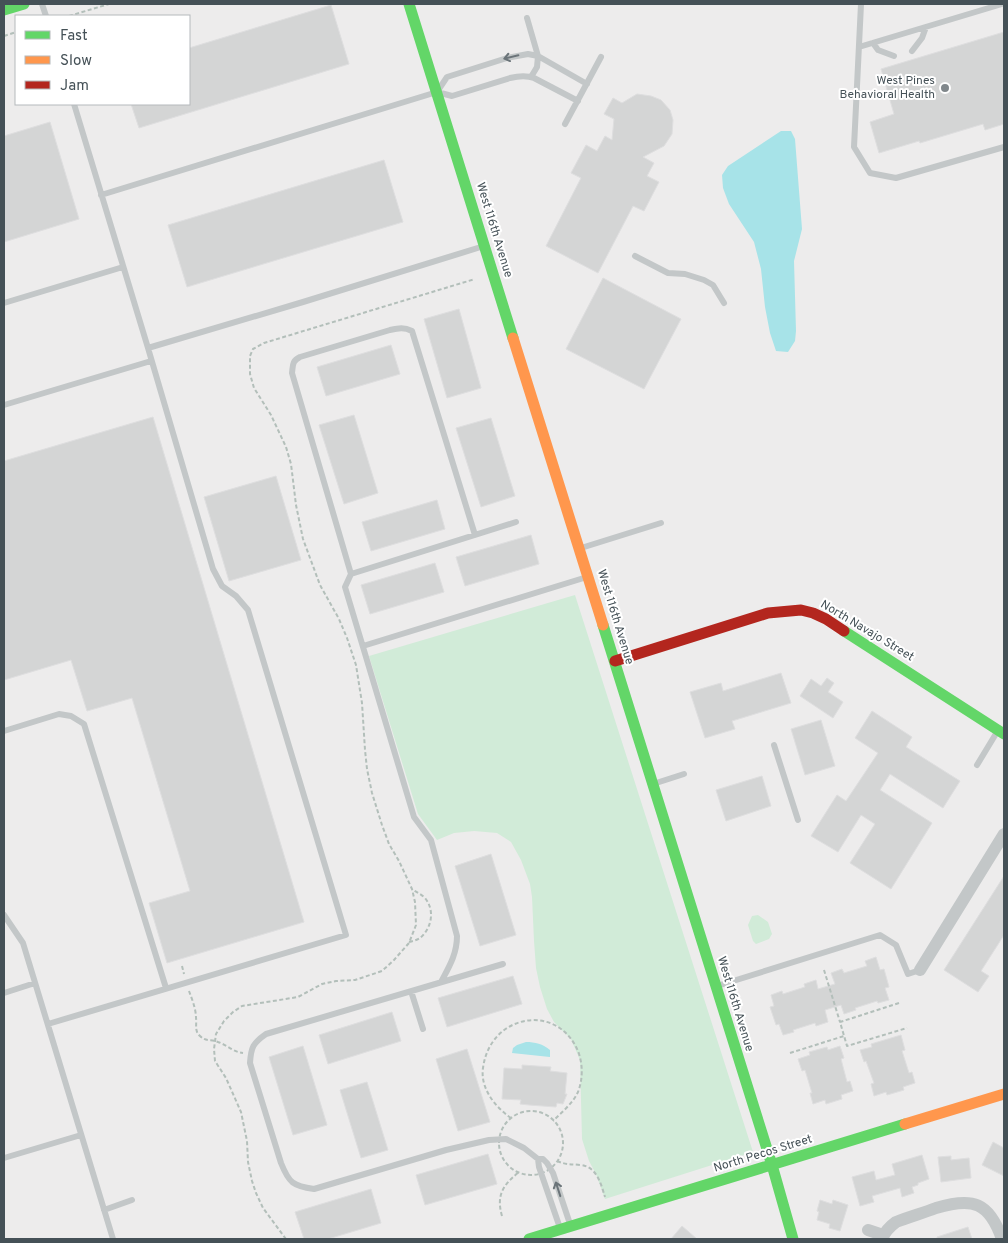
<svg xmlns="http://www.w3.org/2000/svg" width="1008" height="1243" font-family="Overpass,sans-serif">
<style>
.green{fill:#d1ebd8}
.water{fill:#a7e3e8}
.building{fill:#d4d5d5;stroke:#dededf}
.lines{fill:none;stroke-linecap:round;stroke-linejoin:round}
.path{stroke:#b3bfba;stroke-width:2;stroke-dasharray:4 2.5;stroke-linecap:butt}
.lane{stroke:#c3c7c8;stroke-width:6}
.street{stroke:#c3c7c8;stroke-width:12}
.fast{stroke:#63d668;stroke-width:11}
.slow{stroke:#ff974d;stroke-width:11}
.jam{stroke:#b3261e;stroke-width:11}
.oneway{stroke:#6b7479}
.poi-dot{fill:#80878b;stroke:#fff;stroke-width:2}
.labels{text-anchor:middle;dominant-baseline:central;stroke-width:4;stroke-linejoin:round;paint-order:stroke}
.poi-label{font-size:12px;fill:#455157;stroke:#fff;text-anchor:end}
.street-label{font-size:12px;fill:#455157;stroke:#fff}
</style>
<rect width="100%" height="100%" fill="#edecec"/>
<!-- green -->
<path class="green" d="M575 595 753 1152 605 1199 596 1174 589 1161 582 1139 580 1060 571 1039 554 1022 547 1009 540 987 536 968 534 941 532 897 530 884 521 860 511 842 497 833 474 831 454 833 437 840 418 814 369 656Z
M758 915 768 922 772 934 769 939 756 944 753 941 748 925 752 916Z"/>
<!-- water -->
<path class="water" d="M781 131H791L795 139 802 229 794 261 796 331 795 341 788 352 776 351 770 333 765 307 761 269 754 242 729 204 723 188 722 175 728 166Z
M526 1042C535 1042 543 1044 550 1050V1057L512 1053 513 1048 517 1045Z"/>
<!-- building -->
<path class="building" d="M331 5 349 64 139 128 131 104H189V48Z
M1004 32V124L985 130 983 124 920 143 919 141 879 153 870 122 894 114 881 69Z
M637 94 651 96 661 100 670 110 673 120 672 134 664 146 643 157 654 163 647 176 659 182 644 211 633 206 598 273 546 246 581 178 571 173 586 145 597 151 605 136 612 140 614 119 604 114 613 98 622 103Z
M50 122 79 219 4 242V136Z
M384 160 403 222 187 287 168 225Z
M603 278 681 319 644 389 566 349Z
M459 309 481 388 447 398 424 319Z
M391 345 400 374 326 396 317 367Z
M354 415 378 493 344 504 319 425Z
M153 417 304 922 167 963 149 903 190 891 132 698 87 711 71 660 4 680V461Z
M491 418 515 496 481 507 456 428Z
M276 476 301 560 229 581 204 497Z
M437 500 445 529 371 551 362 522Z
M531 535 539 564 465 586 456 557Z
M435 563 444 592 370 614 361 585Z
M781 673 791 703 732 721 735 729 705 738 690 692 721 683 723 691Z
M827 678 834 683 828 692 843 702 833 718 800 696 811 679 821 686Z
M872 711 912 737 906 747 960 781 943 808 890 774 880 790 932 823 891 889 850 863 875 824 861 815 838 852 811 836 837 795 846 801 878 753 855 738Z
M821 720 835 766 805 775 791 729Z
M762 776 771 806 726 821 716 790Z
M491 854 516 935 480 946 455 866Z
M1004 876V935L981 971 989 976 978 992 944 970Z
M876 957 880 970 884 969 889 987 885 988 889 1000 878 1003 877 1001 855 1008 856 1010 844 1014 841 1005 825 1010 828 1022 816 1026 815 1023 793 1030 794 1032 783 1035 779 1024 776 1025 770 1007 774 1006 771 995 782 991 783 994 805 987 804 984 816 980 818 989 835 984 831 973 842 969 844 973 867 966 865 961Z
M513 976 522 1004 447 1027 438 998Z
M392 1012 401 1041 328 1064 319 1035Z
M901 1035 905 1050 902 1051 909 1073 912 1072 915 1083 903 1087 904 1090 887 1095 886 1092 874 1096 871 1084 874 1083 866 1061 864 1062 860 1050 872 1047 871 1044Z
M303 1046 327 1125 293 1135 269 1057Z
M840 1046 844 1058 841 1059 847 1082 850 1081 853 1091 841 1095 842 1099 826 1104 825 1100 813 1104 810 1093H812L805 1070 802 1071 798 1059 810 1055 809 1052 827 1047 828 1050Z
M467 1049 490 1122 458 1131 436 1059Z
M522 1065 551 1067 550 1071 567 1073 565 1094H567L563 1104 557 1103 556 1107 529 1105 520 1104 521 1100 502 1099 504 1068 522 1069Z
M367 1082 388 1150 361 1158 340 1090Z
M993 1142 1004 1148V1176L982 1165Z
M488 1154 497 1184 425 1205 416 1175Z
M922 1155 929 1179 918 1183V1185L912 1187 914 1193 902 1197 900 1188 872 1196 874 1202 860 1206 852 1177 874 1171 876 1180 895 1175 892 1164Z
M951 1156V1160L969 1158 971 1178 941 1182 938 1157Z
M371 1189 381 1223 328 1239H304L295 1212Z
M820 1200 832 1204 833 1200 848 1205 840 1231 829 1228 830 1224 817 1220 819 1212 817 1211Z
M682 1226 697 1239H671Z
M968 1227 972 1239H937V1237Z"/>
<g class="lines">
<!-- path -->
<path class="path" d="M69 16 109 4
M4 36 16 32
M409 942C413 941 417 940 420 938 432 928 435 910 425 898 421 894 416 892 412 889
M182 966 184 974
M824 970 840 1022
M189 991C192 999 196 1009 196 1018 197 1024 194 1031 200 1036 206 1042 211 1039 218 1042 227 1045 233 1052 243 1053
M899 1003 840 1022 847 1046 907 1028
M790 1053 844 1036
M499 1143a32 32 0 1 1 64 0a32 32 0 1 1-64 0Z
M511 1118C495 1107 480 1088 483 1068 490 1014 557 1002 578 1051 583 1064 583 1079 578 1092 573 1103 562 1112 553 1121
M557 1161C566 1165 572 1164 581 1165 597 1167 601 1184 605 1197
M502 1216C496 1195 503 1185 519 1172
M286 1239 263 1208 256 1193 252 1181 248 1162 247 1141 241 1112 226 1078 215 1061 214 1049 216 1034 224 1021 233 1012 242 1006 298 997 322 984 336 981 355 980 382 971 394 960 409 943 416 925 415 902 412 889 399 861 389 844 382 825 372 793 367 769 365 750 362 703 356 665 347 638 339 619 320 585 303 539 296 505 291 464 286 447 271 415 254 388 250 374V356L253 349 264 343 475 279"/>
<!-- lane -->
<path class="lane" d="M42 4 46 16
M861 4 854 147 870 173 896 178 1004 147
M527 18 538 56 537 67 531 77
M873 43 878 50 894 56
M859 47 1002 4
M912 51 922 38 926 27
M439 89 447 77 507 58 528 54 538 56 587 84
M565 124 601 57
M101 195 437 92 452 96 510 78C518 76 526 75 534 78L578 101
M635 256 668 273 685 274 704 280 713 285 724 303
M4 303 123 267
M148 348 303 302 484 246
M4 405 151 361
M581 548 661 523
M351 574 292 373C293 365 292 361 300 357L390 330C399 328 404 327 412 331L475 535
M363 646 587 577
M4 731 59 714 71 716 84 724 166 988
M774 745 798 820
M977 765 997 732
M653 784 684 774
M4 915 23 943 113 1239
M503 964 266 1034C253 1043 251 1047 250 1063L281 1163C289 1183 293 1186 314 1189L446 1150 489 1140 506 1139 524 1148 538 1159H543L547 1163 553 1173 570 1224
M441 982C449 967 457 954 457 936L431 840 414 817 345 587 351 574 516 522
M717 986 880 935 896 945 908 974 920 970
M411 991 423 1029
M4 993 35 983
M48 1024 346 935 248 610 236 596 222 586 213 569 148 348 74 104
M4 1158 81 1135
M538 1159 539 1167 560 1228
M104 1210 132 1200"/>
<!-- street -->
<path class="street" d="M920 970 1004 834
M868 1230 883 1235
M882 1239C885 1231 889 1227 896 1222 909 1217 923 1213 936 1208 973 1197 989 1202 1002 1239"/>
<!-- fast -->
<path class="fast" d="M409 4 513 338
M4 10 24 4
M603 625 772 1165 793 1239
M844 631 1004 734
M529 1239 905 1124"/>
<!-- slow -->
<path class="slow" d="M513 338 603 625
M905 1124 1004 1094"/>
<!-- jam -->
<path class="jam" d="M615 661 768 613 801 610 813 613 826 619 844 631"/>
</g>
<!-- one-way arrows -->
<defs><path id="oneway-shaft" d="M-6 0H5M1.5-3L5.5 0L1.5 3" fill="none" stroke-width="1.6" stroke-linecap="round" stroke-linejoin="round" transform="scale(1.25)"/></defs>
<g class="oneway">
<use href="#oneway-shaft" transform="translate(511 57) rotate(167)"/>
<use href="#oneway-shaft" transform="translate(558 1189) rotate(-108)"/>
</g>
<!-- markers -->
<circle class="poi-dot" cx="945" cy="88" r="5"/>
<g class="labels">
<!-- poi labels -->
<g class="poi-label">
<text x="935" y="81">West Pines<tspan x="935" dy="14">Behavioral Health</tspan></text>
</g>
<!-- street labels -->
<g class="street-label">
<text transform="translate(494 230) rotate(73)">West 116th Avenue</text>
<text transform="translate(615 617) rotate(73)">West 116th Avenue</text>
<text transform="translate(867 631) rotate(31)">North Navajo Street</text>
<text transform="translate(735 1004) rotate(73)">West 116th Avenue</text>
<text transform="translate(763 1154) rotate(-17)">North Pecos Street</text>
</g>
</g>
<!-- border -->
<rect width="1008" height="1243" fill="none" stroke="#455157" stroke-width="10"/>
<!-- legend -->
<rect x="15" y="15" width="175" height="90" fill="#ffffff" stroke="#b5b9bc"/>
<rect x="25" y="31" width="25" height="8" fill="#63d668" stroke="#b5b9bc"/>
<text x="60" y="40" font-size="15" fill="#455157">Fast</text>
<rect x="25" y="56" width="25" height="8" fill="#ff974d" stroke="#b5b9bc"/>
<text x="60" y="65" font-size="15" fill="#455157">Slow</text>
<rect x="25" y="81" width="25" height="8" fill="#b3261e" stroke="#b5b9bc"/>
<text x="60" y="90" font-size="15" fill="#455157">Jam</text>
</svg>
